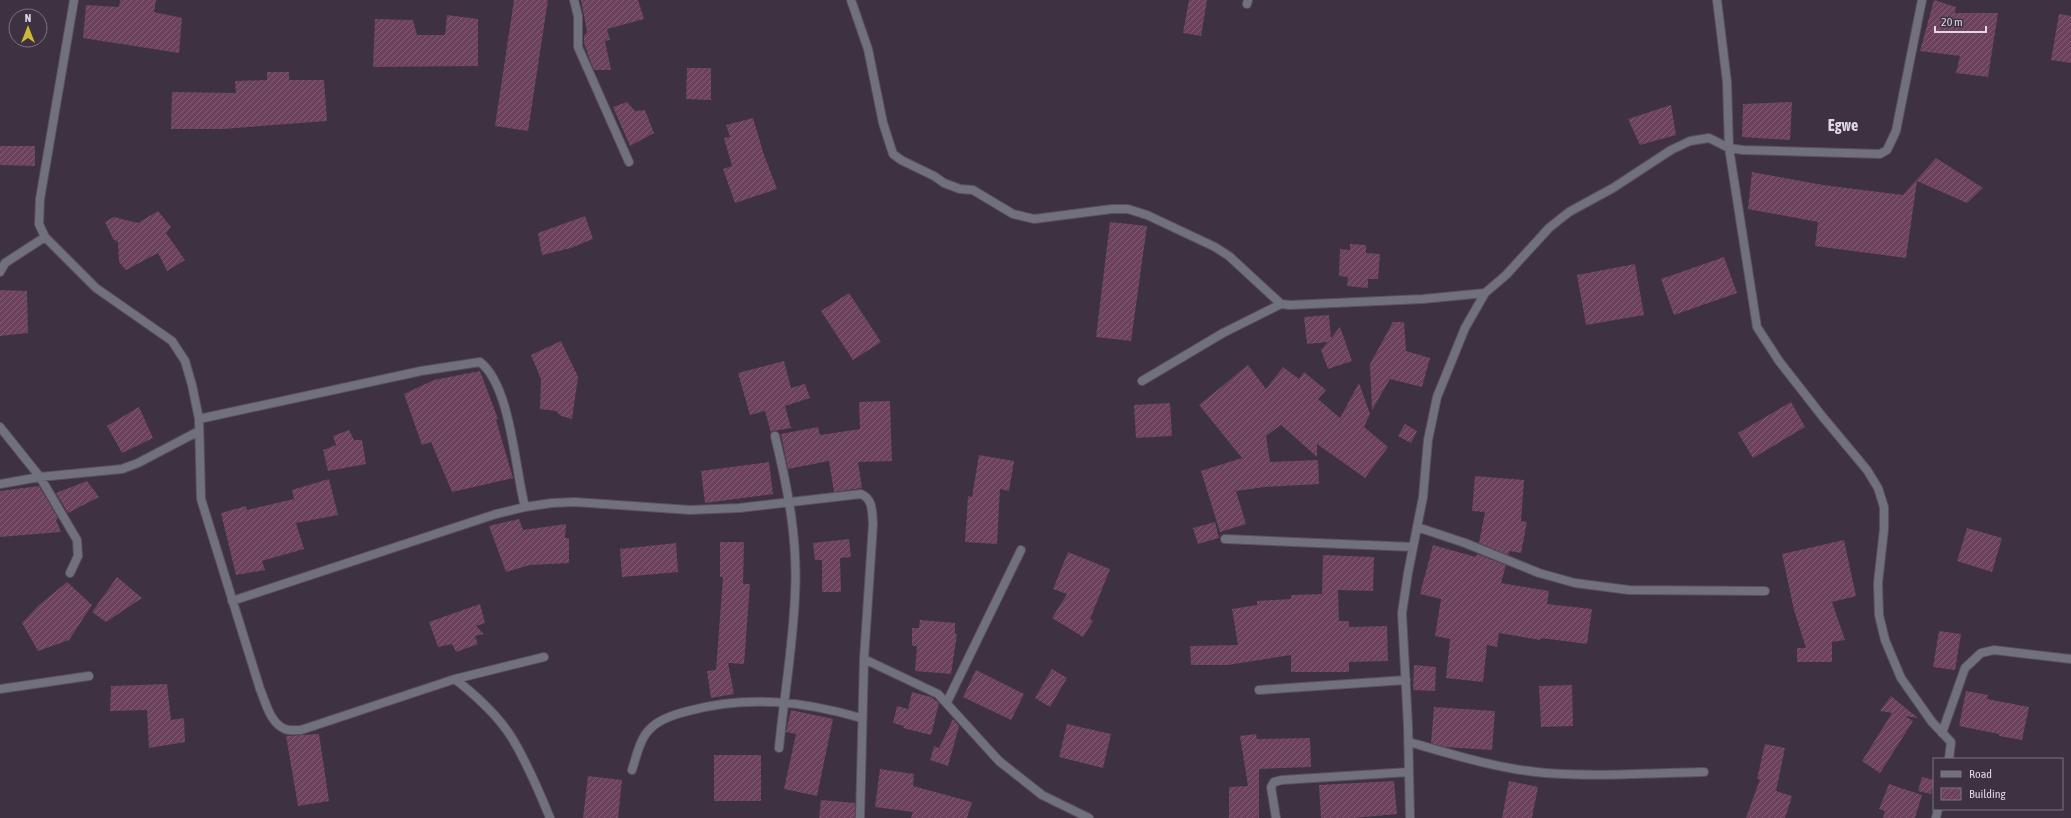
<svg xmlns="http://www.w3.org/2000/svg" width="2071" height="818" font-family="'Asap Condensed',sans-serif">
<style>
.building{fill:url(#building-hatch)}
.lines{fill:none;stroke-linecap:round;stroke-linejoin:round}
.minor-casing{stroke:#5a4f5f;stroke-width:10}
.minor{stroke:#71717b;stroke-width:8}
.labels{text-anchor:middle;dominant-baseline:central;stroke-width:4;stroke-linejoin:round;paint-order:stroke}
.quarter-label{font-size:16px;font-weight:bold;fill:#dfd7e2;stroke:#3d3142}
</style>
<defs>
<pattern id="building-hatch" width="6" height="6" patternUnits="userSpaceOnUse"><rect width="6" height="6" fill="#6c415b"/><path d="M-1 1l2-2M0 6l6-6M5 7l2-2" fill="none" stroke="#815c72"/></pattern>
</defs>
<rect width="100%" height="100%" fill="#3d3142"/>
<!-- building -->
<path class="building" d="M120 0H156L154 12 182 18 179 53 83 38 86 5 119 7Z
M514 0H548L528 131 495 126Z
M581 0H638L644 19 607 29 610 40 605 41 611 70H594L590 60 584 43V36L587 32Z
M1189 0H1207L1201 36 1183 33Z
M1934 0 1956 7 1955 13H1998L1988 77 1956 73 1960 56 1920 51Z
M2059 14 2071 16V63L2051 60Z
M447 15 478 19V66L373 67 375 19 413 20 417 35H445Z
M687 68H711V100L686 99Z
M267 72H289V80H324L327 121 223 129H171L172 92 236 93 235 81 267 80Z
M627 102 635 111 645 110 654 133 630 146 613 107Z
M1792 102 1790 140 1742 137 1743 104Z
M1671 105 1676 135 1640 145 1628 119Z
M753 118 764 155 777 189 735 203 723 169 732 166 724 138 730 137 726 125Z
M0 146H35V166L0 165Z
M1936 158 1983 188 1967 203 1917 181 1906 258 1815 246 1818 222 1748 209 1752 172 1823 185 1903 195Z
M158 211 171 227 166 233 185 260 167 271 158 253 126 270 119 262 118 242 113 239 105 222 114 217 138 223Z
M585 216 593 239 571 248 542 255 538 233Z
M1110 222 1147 226 1131 341 1096 337Z
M1350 244 1366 245V253L1380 254 1378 279H1368V288L1347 286 1348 277 1339 276 1340 249 1350 250Z
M1724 257 1737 293 1674 315 1661 279Z
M1635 264 1644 315 1586 325 1577 275Z
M0 290 27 291 28 333 0 336Z
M849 293 881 342 853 360 821 311Z
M1329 315 1331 338 1340 327 1352 361 1328 369 1321 350 1328 342 1307 344 1304 317Z
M1393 322H1404L1406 351 1430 358 1422 387 1390 379 1372 410 1370 364Z
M561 341 578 377 572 419 561 416 556 411 540 409 541 379 531 355Z
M784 361 791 388 805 384 810 398 785 406 791 428 773 431 771 433 765 411 750 415 738 373Z
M1248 365 1266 389 1283 367 1299 379 1304 372 1326 390 1318 399 1340 418 1359 383 1370 414 1364 427 1388 447 1365 478 1317 444V457L1281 425 1266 436 1270 462 1318 460 1319 484 1265 487 1236 491 1246 524 1220 532 1201 471 1242 458 1199 405Z
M480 371 498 419 496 420 513 478 452 492 431 442 422 445 404 394 434 380Z
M890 401 892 461 858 462 862 488 834 492 829 461 788 469 781 434 818 427 820 435 860 429 859 402Z
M1791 402 1805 427 1753 458 1738 433Z
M1170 403 1172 436 1136 438 1134 405Z
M139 407 153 438 122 453 107 426Z
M1405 424 1417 431 1411 443 1398 436Z
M349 430 354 440H362L366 464 328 471 323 450 336 445 333 436Z
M979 455 1014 461 1009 491 1000 489 997 544 965 542 968 496 972 497Z
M769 462 773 494 705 503 701 471Z
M1475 476 1524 480 1521 521 1527 522 1521 553 1510 551 1508 555 1479 543 1485 512 1472 511Z
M329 479 338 515 296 523 304 549 262 561 265 570 236 575 221 513 246 506 247 510 294 499 292 490Z
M87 481 99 497 68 513 56 493Z
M39 486 58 518 56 520 61 532 0 537V491Z
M519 519 523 530 566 524 565 538H569V563L530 565 506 572 489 526Z
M1215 522 1219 538 1198 544 1193 528Z
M1967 528 2002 538 1992 572 1957 561Z
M849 539 851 557 840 558 841 592H822V560H815L813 543Z
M1844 540 1856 596 1832 602 1845 640 1832 642V662H1797V648H1806L1794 610 1782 554Z
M720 542H744L743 584H750L744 664 728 663 734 694 711 698 707 671 716 670 723 577H720Z
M676 543 678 572 622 577 620 549Z
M1433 545 1476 557 1477 554 1506 565 1501 583 1549 591 1547 604 1592 609 1587 644 1541 638 1540 640 1499 633 1497 647 1487 645 1483 682 1446 678 1450 639 1435 636 1441 599 1420 594Z
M1068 552 1110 569 1090 619 1093 621 1083 637 1052 618 1067 594 1053 589Z
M1323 555 1374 557 1373 591 1338 590 1339 621H1349V627L1387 626 1388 661 1349 662V672H1291V655L1228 665H1191L1190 646 1238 645 1232 609 1257 605V601L1291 599V595L1322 594Z
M117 577 142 598 106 622 92 612Z
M67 582 92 605 69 640 38 651 22 623 38 606Z
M480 604 485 623 476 626 484 634 475 636 478 644 456 652 452 644 438 647 429 622Z
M920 620 955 623V634H957L951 674 915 671 917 646H912V628H919Z
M1939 631 1961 634 1955 670 1933 667Z
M1414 665 1436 667 1435 691 1413 690Z
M1052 669 1067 678 1050 707 1035 698Z
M976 670 1024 694 1011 720 963 697Z
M167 684 171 720 184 718 185 742 149 748 147 710 110 711 111 686Z
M1572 685 1573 726 1541 727 1539 686Z
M1966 691 1988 695 1987 699 2029 707 2022 740 1999 736V734L1959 726Z
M912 692 931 697 939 703 931 735 903 728 904 726 893 723 897 706 908 709Z
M1891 696 1918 718 1905 716 1913 721 1880 773 1862 761 1892 713 1880 711Z
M1434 707 1495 711 1492 750 1445 747 1431 743Z
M791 710 833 719 817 796 784 789 796 734 786 732Z
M953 719 959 726 948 766 930 760 934 746 939 748Z
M1067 724 1111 734 1103 768 1059 757Z
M319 734 329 801 298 806 286 736Z
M1256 734 1257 739 1310 738 1311 767 1259 769V818H1229V787L1248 786 1240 736Z
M1765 744 1785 748 1776 791 1792 796 1785 818H1746L1760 779H1757Z
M714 755H761V801H714Z
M880 769 914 774 913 786 972 802 967 818H911L913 812 875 807Z
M588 776 622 780 618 818H583Z
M1922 777 1934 780 1931 794 1918 791Z
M1394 781 1397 814 1354 818H1321L1319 785Z
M1509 781 1538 787 1532 818H1502Z
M1889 784 1922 795 1915 818H1883L1885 811 1879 809Z
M821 800 855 803V818H819Z"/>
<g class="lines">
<defs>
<path id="minor" d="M74 0 40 199 39 224 45 237 96 288 172 341 185 361 192 385 199 419 201 499 260 689C266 703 270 723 285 729 290 731 296 730 301 730L455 679C474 694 499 717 512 738 527 763 539 791 550 818
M574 0 578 16V47L629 162
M851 0 868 49 883 123 893 154 901 160 934 176 944 183 960 189 973 190 1013 214 1034 219 1112 209H1128L1147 215 1215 247 1229 256 1281 304 1290 305 1423 299 1485 293 1506 275 1549 228 1569 212 1613 188 1671 150 1690 141 1709 138 1729 148 1743 150 1880 154 1887 150 1896 131 1922 0
M1717 0 1727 82 1729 148 1757 327 1779 361 1822 416 1867 470 1878 488 1884 507V529L1878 583 1879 615 1885 640 1901 678 1932 722 1951 742 1949 759
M1247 4 1248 0
M0 272 5 263 45 237
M1142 381 1223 333 1281 304
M199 419 421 371 480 362C511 386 515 470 525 507L552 503 575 502 690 510 739 508 861 494C873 499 872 511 873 524L864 659 938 694 999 761 1042 795 1089 818
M0 427 40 477 77 540 78 556 70 573
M775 436C788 489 798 540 795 595 793 646 784 697 779 748
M0 484 40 477 122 469 138 463 199 431
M1417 527 1465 543 1539 573 1575 583 1629 590 1765 591
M1225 539 1413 547
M232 601 496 514 525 507
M455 679 544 657
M0 689 89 676
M1259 690 1406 680
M947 702 1021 550
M1942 733 1965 668 1981 653 1994 650 2071 659
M1409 742C1454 755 1499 769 1546 773 1598 777 1652 773 1704 772
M632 770C636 758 640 738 650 729 659 719 676 714 688 711 747 695 803 701 861 718
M860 818 864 659
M1276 818 1271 787 1274 782 1282 780 1409 772
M1410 818 1408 726 1402 613 1408 573 1423 497 1428 440 1437 397 1465 328 1485 293
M1936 818 1938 809"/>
</defs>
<!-- minor casing -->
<use href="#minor" class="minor-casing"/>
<!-- minor -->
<use href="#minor" class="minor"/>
</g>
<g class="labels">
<!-- quarter labels -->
<g class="quarter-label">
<text x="1843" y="125">Egwe</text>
</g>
</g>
<!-- legend -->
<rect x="1933" y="758" width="130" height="52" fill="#3d3142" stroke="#7e7382"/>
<rect x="1941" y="771" width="20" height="6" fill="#71717b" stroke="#7e7382"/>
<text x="1969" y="778" font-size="12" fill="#dfd7e2">Road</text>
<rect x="1941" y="788" width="20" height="12" fill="url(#building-hatch)" stroke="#7e7382"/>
<text x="1969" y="798" font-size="12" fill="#dfd7e2">Building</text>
<!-- north arrow -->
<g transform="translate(28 28)"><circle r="19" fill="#3d3142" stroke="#7e7382"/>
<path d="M0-3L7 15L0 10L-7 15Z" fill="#cfb837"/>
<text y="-6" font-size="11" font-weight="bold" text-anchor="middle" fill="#dfd7e2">N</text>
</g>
<!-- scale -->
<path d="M1935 26v6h51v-6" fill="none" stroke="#dfd7e2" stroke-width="2"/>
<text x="1941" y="26" font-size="12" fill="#dfd7e2" stroke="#3d3142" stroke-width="3" paint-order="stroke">20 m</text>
</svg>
